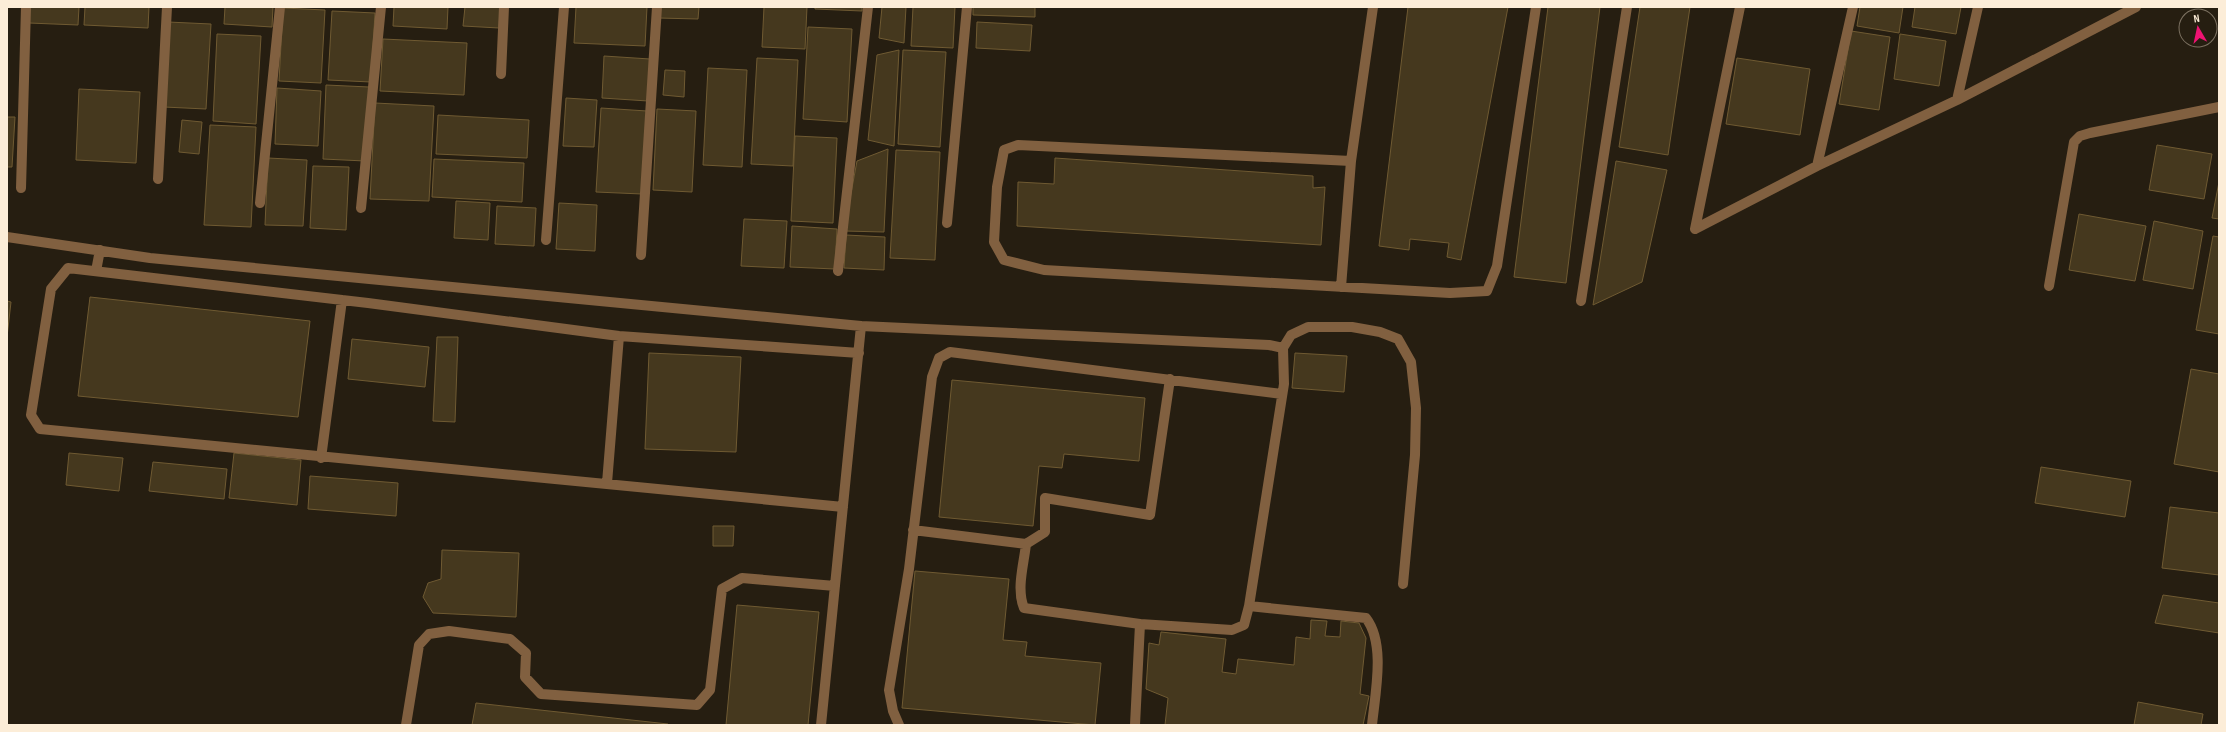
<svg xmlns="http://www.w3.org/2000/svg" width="2226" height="732" font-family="'Sofia Sans Condensed',sans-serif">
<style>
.building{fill:#45381e;stroke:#6f5a32}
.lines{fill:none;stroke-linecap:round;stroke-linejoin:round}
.minor{stroke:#816040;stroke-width:10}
</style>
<rect width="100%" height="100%" fill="#261e11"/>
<!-- building -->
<path class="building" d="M30 7H79L78 25 29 23Z
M85 7H149L148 28 84 25Z
M225 7H273L272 27 224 24Z
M394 7H448L447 29 393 26Z
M465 7H500L499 28 463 26Z
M576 7H647L645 46 574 43Z
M659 7H699L698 19 658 18Z
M764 7H807L805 49 762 47Z
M815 7H862V11L815 9Z
M882 7H906L904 43 879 38Z
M913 7H955L953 48 911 46Z
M973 7H1035V17L973 15Z
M1408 7H1508L1461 260 1447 257 1449 243 1410 239 1409 250 1379 246Z
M1548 7H1600L1566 283 1514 277Z
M1640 7H1690L1668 155 1619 147Z
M1860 7H1903L1899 33 1857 26Z
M1915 7H1961L1956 34 1912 27Z
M283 8 325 10 321 83 279 81Z
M332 11 375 13 371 82 328 80Z
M168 22 211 24 206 109 164 107Z
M977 22 1032 25 1030 51 976 48Z
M808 27 852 29 847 122 803 119Z
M1851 31 1890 37 1879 110 1839 104Z
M217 34 261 36 256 124 213 121Z
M1900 34 1946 41 1939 86 1894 79Z
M383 39 467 43 464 95 380 91Z
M899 50 894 146 868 140 877 55Z
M903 50 946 52 940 147 898 144Z
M604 56 650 59 648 101 602 98Z
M757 58 798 60 793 166 751 164Z
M1737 58 1810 69 1800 135 1726 124Z
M708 68 747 70 742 167 703 165Z
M665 70 685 71 684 97 663 95Z
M326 85 369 87 365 161 323 159Z
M277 88 321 91 318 146 275 144Z
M79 89 140 92 136 163 76 160Z
M566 98 597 100 594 147 563 146Z
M375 103 434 106 429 201 370 199Z
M601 108 647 111 642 194 596 192Z
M657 109 696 111 692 192 653 190Z
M438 115 529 120 527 158 436 154Z
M7 117H15L12 167H7Z
M182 120 202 122 199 154 179 152Z
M210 125 256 127 251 227 204 225Z
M795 136 837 138 833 223 791 221Z
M2157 145 2212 154 2204 199 2149 190Z
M888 149 884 232 844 231 857 161Z
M896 150 940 152 935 260 890 258Z
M268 158 307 160 303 226 265 225Z
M1055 158 1313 176V188L1325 187 1321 245 1017 226 1018 182 1054 184Z
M434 159 524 163 522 202 432 197Z
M1616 161 1667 170 1642 282 1593 305Z
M313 166 349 167 346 230 310 228Z
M2219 182V219L2212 218Z
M456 201 490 203 488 240 454 238Z
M559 203 597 205 595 251 556 249Z
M497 206 536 208 534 246 495 244Z
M2079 214 2146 226 2135 281 2069 270Z
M744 219 787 221 784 268 741 266Z
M2154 221 2203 231 2193 289 2143 280Z
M792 226 837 229 835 269 790 267Z
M846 235 885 237 884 270 844 268Z
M2213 236 2219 237V334L2196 330Z
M90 297 310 321 298 417 78 396Z
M7 301 11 302 7 337Z
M437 337H458L455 422 433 421Z
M352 339 429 347 425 387 348 379Z
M649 353 741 357 736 452 645 449Z
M1295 353 1347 356 1344 392 1292 388Z
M2191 369 2219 374V472L2174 464Z
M952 380 1145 398 1139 461 1064 454 1062 468 1039 466 1033 526 939 517Z
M69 453 123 458 119 491 66 485Z
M234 453 301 460 297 505 229 498Z
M153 462 227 469 224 499 149 491Z
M2041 467 2131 481 2125 517 2035 503Z
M310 476 398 483 396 516 308 509Z
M2170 507 2219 513V575L2162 568Z
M713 526H734L733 546H713Z
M442 550 519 553 516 617 433 613 423 597 428 583 441 579Z
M915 571 1009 579 1003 640 1027 642 1025 656 1101 663 1095 725 902 708Z
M2163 595 2219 603V633L2155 623Z
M737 605 819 612 808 725H726Z
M1311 620 1327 621 1325 636 1340 637 1341 621 1359 623 1366 638 1360 694 1369 696 1363 725H1165L1168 698 1146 689 1149 643 1159 645 1161 632 1226 639 1222 672 1236 674 1238 659 1294 665 1296 637 1310 639Z
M2138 702 2203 714 2201 725H2134Z
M476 703 668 724V725H472Z"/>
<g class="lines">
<!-- minor -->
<path class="minor" d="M1373 7 1351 161 1018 145 1004 150 997 187 994 242 1004 260 1044 270 1450 293 1487 291 1497 266 1536 7
M501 74 504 7
M1957 100 1978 7
M1817 166 1853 7
M158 179 167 7
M21 188 26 7
M260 203 280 7
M361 208 381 7
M947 223 967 7
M1695 229 1817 166 1957 100 2136 7
M1695 229 1740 7
M7 237 150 258 861 326 1269 345 1283 348 1284 384 1249 606 1366 618C1386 644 1375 694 1372 725
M546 240 564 7
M641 255 657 7
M96 271 100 250
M838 271 868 7
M2049 286 2074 142 2080 136 2090 133 2219 107
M1341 287 1351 161
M1581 301 1627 7
M1283 348 1291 335 1308 327H1352L1380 332 1398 339 1411 362 1416 408 1415 455 1403 584
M321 458 342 300
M607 483 619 336
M843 507C576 480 308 457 40 429L31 415 51 289 68 268 368 303 619 336 859 353
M913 530 1026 544
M1140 624 1232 630 1244 625 1249 606
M406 725 419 645 429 634 449 631 510 639 526 653 525 677 541 694 697 705 710 690 722 589 742 578 835 586
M821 725 861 326
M899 725 893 711 889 690 909 569 932 377 939 358 950 352 1282 394
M1135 725 1140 624 1024 608C1016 589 1024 564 1026 544L1045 532V498L1150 515 1170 379"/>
</g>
<!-- border -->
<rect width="2226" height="732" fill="none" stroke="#fcedd8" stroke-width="16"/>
<!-- north arrow -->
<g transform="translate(2198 28) rotate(351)"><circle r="19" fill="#261e11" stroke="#7c7161"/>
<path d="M0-3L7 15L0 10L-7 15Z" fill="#ee1373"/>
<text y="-6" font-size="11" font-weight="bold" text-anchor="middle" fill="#fcedd8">N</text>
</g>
</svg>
